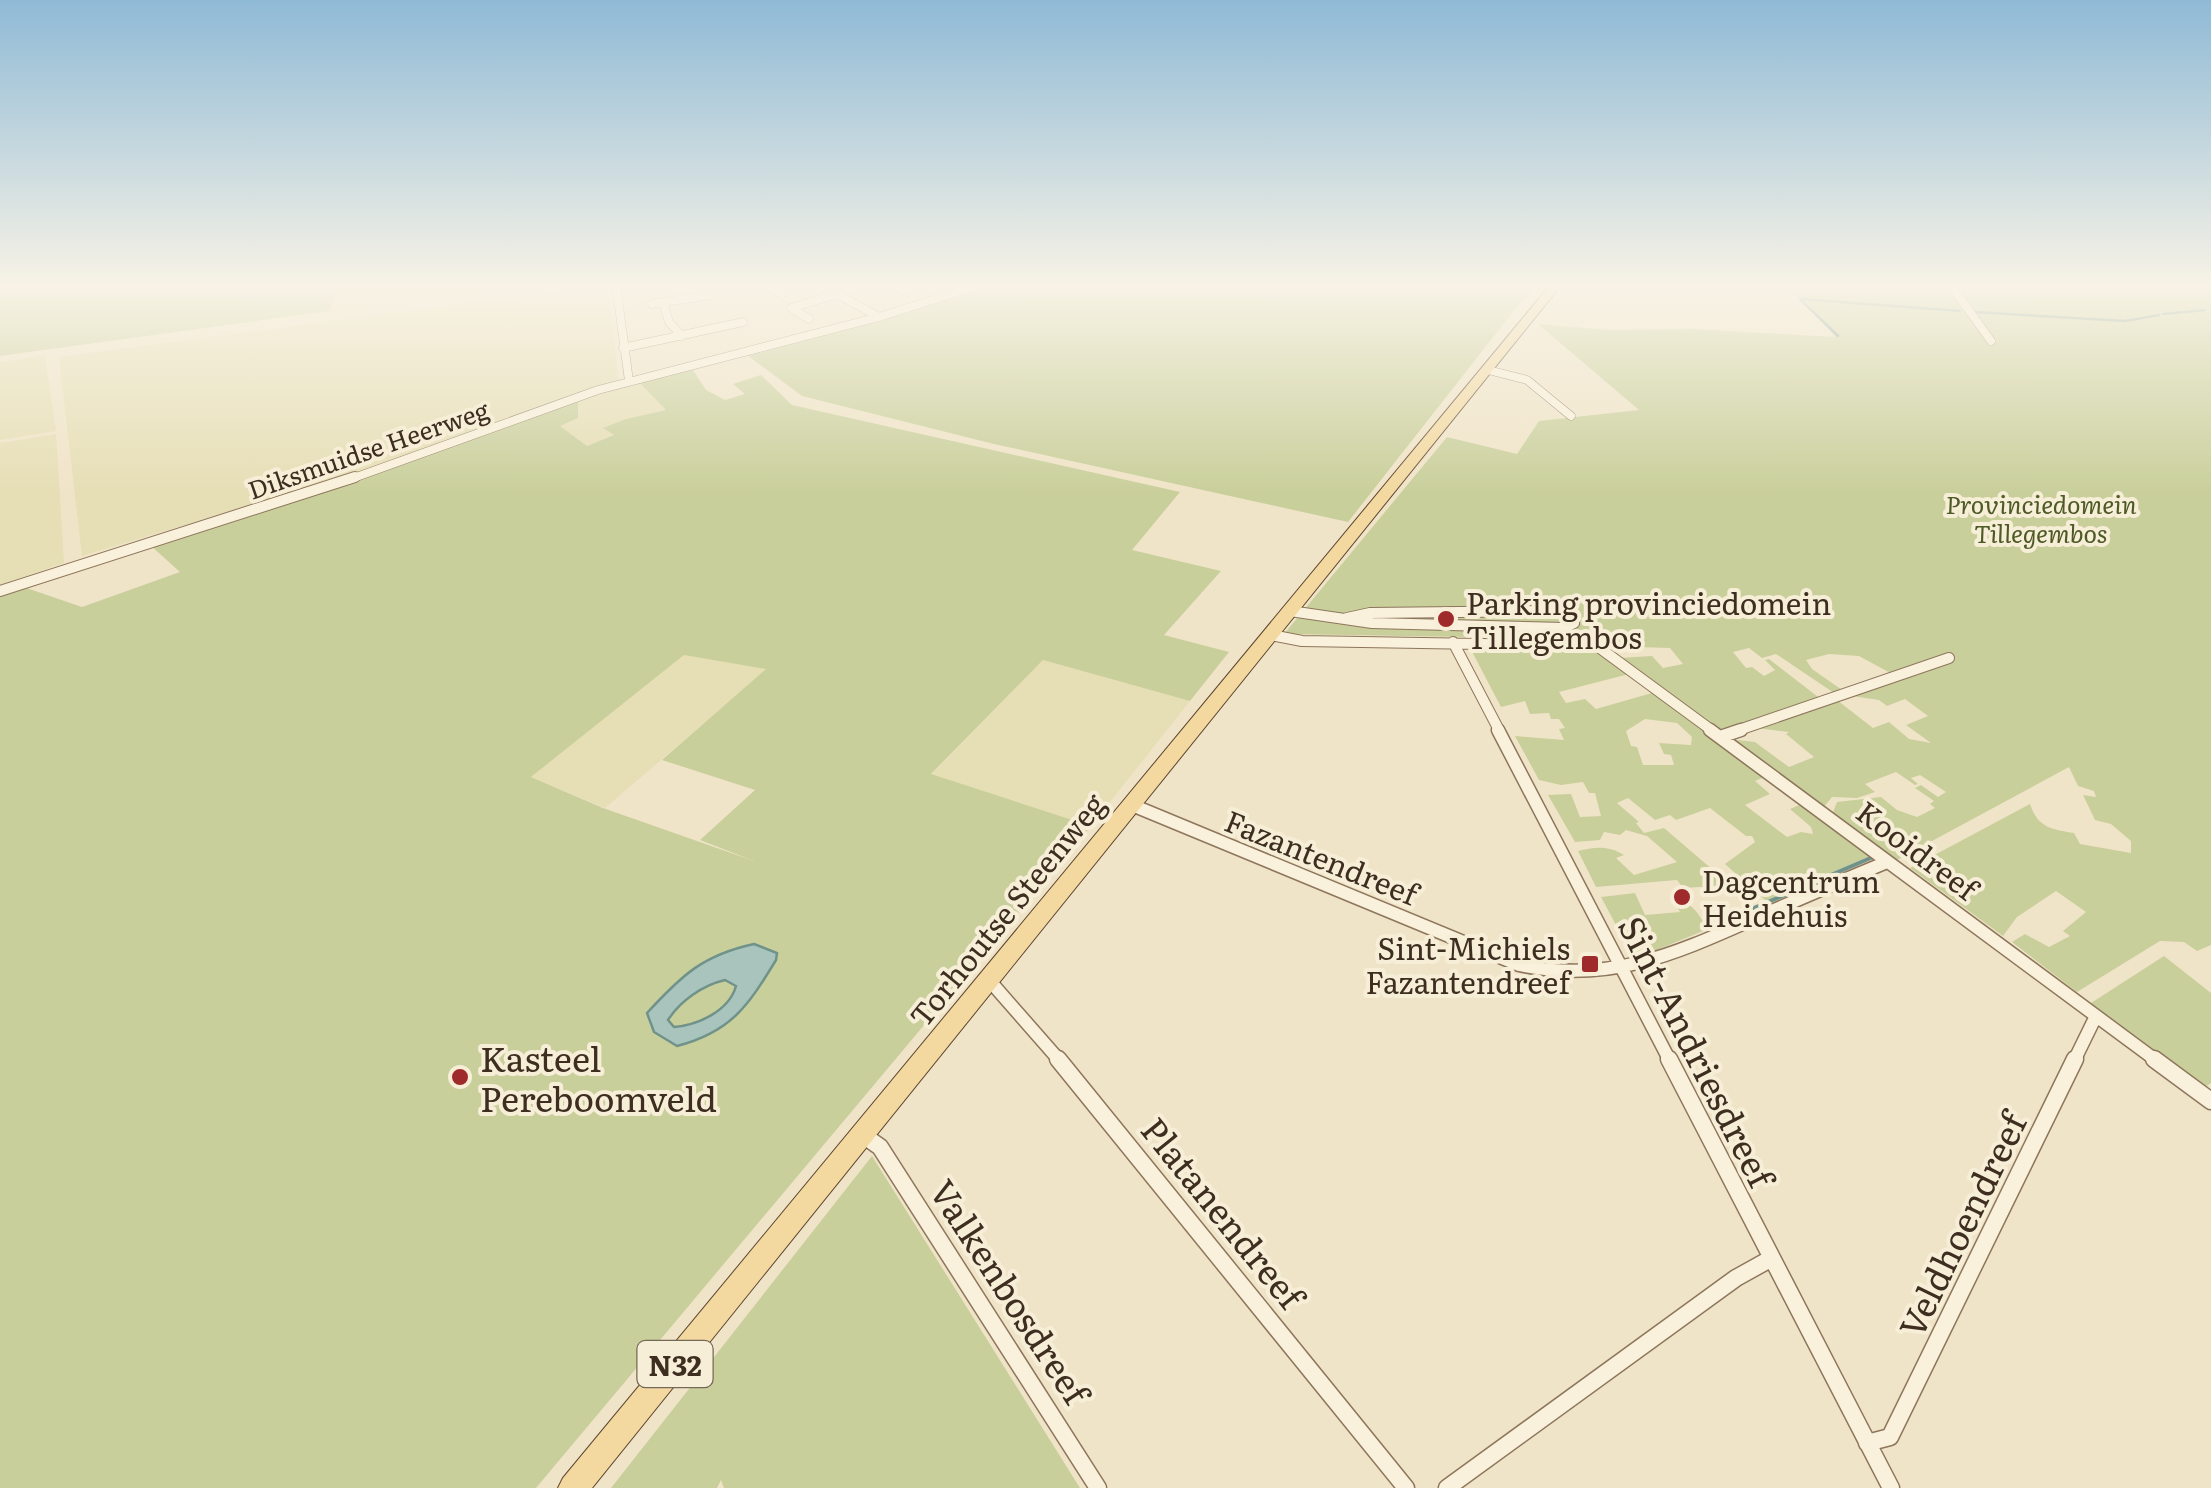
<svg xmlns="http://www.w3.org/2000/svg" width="2211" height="1488" font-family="Literata,serif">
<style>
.farmland{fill:#e6deb5}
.green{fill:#c9cf9b;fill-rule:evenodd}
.water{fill:#a9c4bc;stroke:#6f938a;stroke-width:2.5;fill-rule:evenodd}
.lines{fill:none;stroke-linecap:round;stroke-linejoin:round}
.stream-far1{stroke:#6f938a;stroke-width:2.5}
.stream{stroke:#6f938a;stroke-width:4}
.street-far3-casing{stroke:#8d765c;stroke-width:9}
.street-far2-casing{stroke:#8d765c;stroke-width:12}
.street-far1-casing{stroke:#8d765c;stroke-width:15}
.street-casing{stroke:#8d765c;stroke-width:19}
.primary-casing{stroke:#5b4430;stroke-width:2}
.street-far3{stroke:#faf1dc;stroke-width:8}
.street-far2{stroke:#faf1dc;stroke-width:10}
.street-far1{stroke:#faf1dc;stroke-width:12}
.street{stroke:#faf1dc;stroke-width:16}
.primary{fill:#f3d9a0;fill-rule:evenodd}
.poi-dot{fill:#9e2a2b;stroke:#f7eed8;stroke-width:4}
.labels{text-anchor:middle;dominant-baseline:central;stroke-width:8;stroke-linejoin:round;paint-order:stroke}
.far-street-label{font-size:25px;fill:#3d2e20;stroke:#f7eed8}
.far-park-label{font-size:25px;font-style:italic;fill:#4d5a26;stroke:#f7eed8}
.shield{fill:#f7eed8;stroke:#756857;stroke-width:2.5}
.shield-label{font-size:28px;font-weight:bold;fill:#3d2e20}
.poi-label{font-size:30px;fill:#3d2e20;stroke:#f7eed8;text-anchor:start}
.street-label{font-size:30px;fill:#3d2e20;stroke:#f7eed8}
.near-street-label{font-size:35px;fill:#3d2e20;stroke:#f7eed8}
.near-poi-label{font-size:35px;fill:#3d2e20;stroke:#f7eed8;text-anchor:start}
</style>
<rect width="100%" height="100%" fill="#f0e4c8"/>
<!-- farmland -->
<path class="farmland" d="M341 284H558L329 311Z
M607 285 619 380 392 462 82 556 59 357Z
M45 355 56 431 0 440V362Z
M639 382 667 410 626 419 604 429 615 435 587 446 559 426 578 418V399Z
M56 434 64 563 0 585V443Z
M684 655 767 669 605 808 531 777Z
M1043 660 1190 701 1091 826 931 775Z"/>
<!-- green -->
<path class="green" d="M0 284H341L329 311 0 356Z
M990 284H1541L1516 308 1348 522 994 444 802 396 748 356 881 320Z
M1760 284 2211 285V945L2197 951 2184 942 2160 941 2077 992 2012 942 2025 934 2049 947 2070 936 2063 931 2086 912 2056 891 2017 917 2003 936 1910 868 2030 804C2038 827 2050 829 2074 833L2080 844 2131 853V841L2111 824 2095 820 2083 795 2096 797 2094 791 2078 786 2069 767 1895 861 1832 815 1837 802 1881 797 1897 810 1917 817 1935 808 1930 804 1934 801 1915 788 1921 785 1938 797 1946 792 1920 775 1911 778 1918 784 1915 785 1896 772 1865 784 1875 792 1857 798 1832 797 1823 808 1728 739 1755 742 1789 767 1814 757 1786 734 1789 732 1749 727 1724 736 1619 658 1652 656 1663 668 1683 664 1670 648 1602 646 1593 639 1284 634 1447 437 1517 454 1539 421 1639 410 1538 324 1608 330 1692 329 1835 337 1805 301 1785 290ZM1749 648 1762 658 1776 654 1837 695 1845 692 1812 669 1806 660 1829 654 1859 656 1894 675 1852 696 1879 700 1887 706 1905 699 1928 716 1906 725 1931 743 1909 739 1889 722 1873 728 1833 697 1822 700 1769 659 1765 660 1775 670 1764 676 1752 667 1746 668 1733 652Z
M693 370 706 390 725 400 745 394 733 384 761 375 792 405 1180 492 1132 550 1221 571 1164 635 1229 652 1190 701 1043 660 931 774 1091 826 536 1488H0V585L9 582 82 607 180 572 149 544 578 399V418L560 426 587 446 614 435 603 428 626 419 666 410 639 382ZM684 655 766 669 662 760 755 790 700 840 754 861 603 808 531 777Z
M1469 646H1590L1629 674 1559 692 1566 703 1585 699 1596 709 1652 693 1767 776 1755 781 1770 794 1745 805 1787 837 1801 832 1813 834 1811 827 1790 809 1804 803 1873 855 1766 901 1725 864 1755 842 1752 836H1746L1710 808 1676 820 1670 815 1655 820 1628 798 1617 803 1639 822 1636 823 1644 833 1664 828 1755 906 1738 895 1731 897 1716 886 1683 888 1677 880 1596 887 1578 851C1594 847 1609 845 1624 855L1616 858 1634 875 1677 862 1647 836 1626 830 1620 835 1604 832 1600 840 1575 842 1548 795 1571 794 1580 817 1601 816 1595 793H1589L1583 782 1561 785 1539 780 1515 736 1564 740 1559 729 1565 728 1559 719H1551L1549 713 1530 714 1525 701 1501 707ZM1645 719 1677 723 1692 737 1691 745 1659 743 1664 754 1671 755 1674 765H1643L1637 747 1631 746 1626 731Z
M1635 893 1645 915 1680 912 1675 903C1693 901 1698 914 1708 929L1637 958 1633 957 1601 897Z
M2164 956 2211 993V1083L2205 1087 2091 1003Z
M872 1156 1080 1488H724L721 1480 717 1488H611Z"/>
<!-- water -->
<path class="water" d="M754 944 777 953 776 960C748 1006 731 1032 677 1046L654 1032 647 1013C682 975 703 955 754 944ZM725 980 736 986C729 1011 698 1025 674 1027L668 1020C680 1001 703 985 725 980Z"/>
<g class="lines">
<!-- stream-far1 -->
<path class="stream-far1" d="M1974 312 2125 321 2159 315
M2163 314 2205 310
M1838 336 1800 299 1960 311"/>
<!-- stream -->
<path class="stream" d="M1754 908 1873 857"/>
<defs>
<path id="street-far3" d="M616 284 629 381
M764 284 781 294
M891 284 905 291
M1950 284 1991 341
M663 302 669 322 682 336
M652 304 711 295
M809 319 791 308 837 294 879 317
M623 348 743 322
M1488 370 1527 380 1571 416
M348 480 598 390 879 317 982 284"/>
<path id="street-far2" d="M0 591 355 477
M1290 611 1372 623 1564 628 1574 623 1572 617 1558 611 1370 613 1347 618
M1271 635 1302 641 1597 646 1714 732
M1453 642 1500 732
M1733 732 1949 658"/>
<path id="street-far1" d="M1498 730 1670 1061
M1710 730 2157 1061
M1720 737 1741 730
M1132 805 1519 965C1613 985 1681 951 1765 914 1806 896 1846 879 1887 862
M989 980 1060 1061
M2074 1061 2096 1016"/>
<path id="street" d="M1058 1059 1406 1488
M1669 1059 1891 1488
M2154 1059 2211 1101
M863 1135 880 1147 1098 1488
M1867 1443 1890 1437 2075 1059
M1447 1488 1736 1278 1772 1258"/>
<path id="primary" d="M1551 284H1562L592 1488H558L563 1478Z"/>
</defs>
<!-- street-far3 casing -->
<use href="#street-far3" class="street-far3-casing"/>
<!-- street-far2 casing -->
<use href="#street-far2" class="street-far2-casing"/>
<!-- street-far1 casing -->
<use href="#street-far1" class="street-far1-casing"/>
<!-- street casing -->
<use href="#street" class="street-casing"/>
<!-- primary casing -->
<use href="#primary" class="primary-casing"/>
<!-- street-far3 -->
<use href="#street-far3" class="street-far3"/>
<!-- street-far2 -->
<use href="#street-far2" class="street-far2"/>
<!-- street-far1 -->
<use href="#street-far1" class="street-far1"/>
<!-- street -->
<use href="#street" class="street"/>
<!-- primary -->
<use href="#primary" class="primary"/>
</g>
<!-- sky -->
<linearGradient id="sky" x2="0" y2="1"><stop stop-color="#8fbad6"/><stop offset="0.58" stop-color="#f8f3e6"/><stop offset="1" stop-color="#f8f3e6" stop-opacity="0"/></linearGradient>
<rect width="2211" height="493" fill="url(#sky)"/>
<!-- markers -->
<g class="poi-dot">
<circle cx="1446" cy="619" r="10"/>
<circle cx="1682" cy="897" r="10"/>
<rect x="1580" y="954" width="20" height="20" rx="5"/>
<circle cx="460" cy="1077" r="10"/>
</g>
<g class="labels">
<!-- far-street labels -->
<g class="far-street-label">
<text transform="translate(368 449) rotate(-19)">Diksmuidse Heerweg</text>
</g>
<!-- far-park labels -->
<g class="far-park-label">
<text x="2041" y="503">Provinciedomein<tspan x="2041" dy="29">Tillegembos</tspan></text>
</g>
<!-- shield labels -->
<rect class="shield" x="637.5" y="1341" width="75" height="46" rx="8"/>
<g class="shield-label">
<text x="675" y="1364">N32</text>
</g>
<!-- poi labels -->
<g class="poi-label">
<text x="1466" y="602">Parking provinciedomein<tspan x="1466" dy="34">Tillegembos</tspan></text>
<text x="1702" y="880">Dagcentrum<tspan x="1702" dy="34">Heidehuis</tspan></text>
<text x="1570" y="947" text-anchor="end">Sint-Michiels<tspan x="1570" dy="34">Fazantendreef</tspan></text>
</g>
<!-- street labels -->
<g class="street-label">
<text transform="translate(1918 849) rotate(37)">Kooidreef</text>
<text transform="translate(1322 856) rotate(22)">Fazantendreef</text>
<text transform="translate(1006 909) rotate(-51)">Torhoutse Steenweg</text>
</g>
<!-- near-street labels -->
<g class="near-street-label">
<text transform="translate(1698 1051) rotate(63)">Sint-Andriesdreef</text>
<text transform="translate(1224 1212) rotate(51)">Platanendreef</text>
<text transform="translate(1961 1224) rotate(-64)">Veldhoendreef</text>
<text transform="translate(1011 1291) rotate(57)">Valkenbosdreef</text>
</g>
<!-- near-poi labels -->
<g class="near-poi-label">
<text x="480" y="1057">Kasteel<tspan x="480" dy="40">Pereboomveld</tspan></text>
</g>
</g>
</svg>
